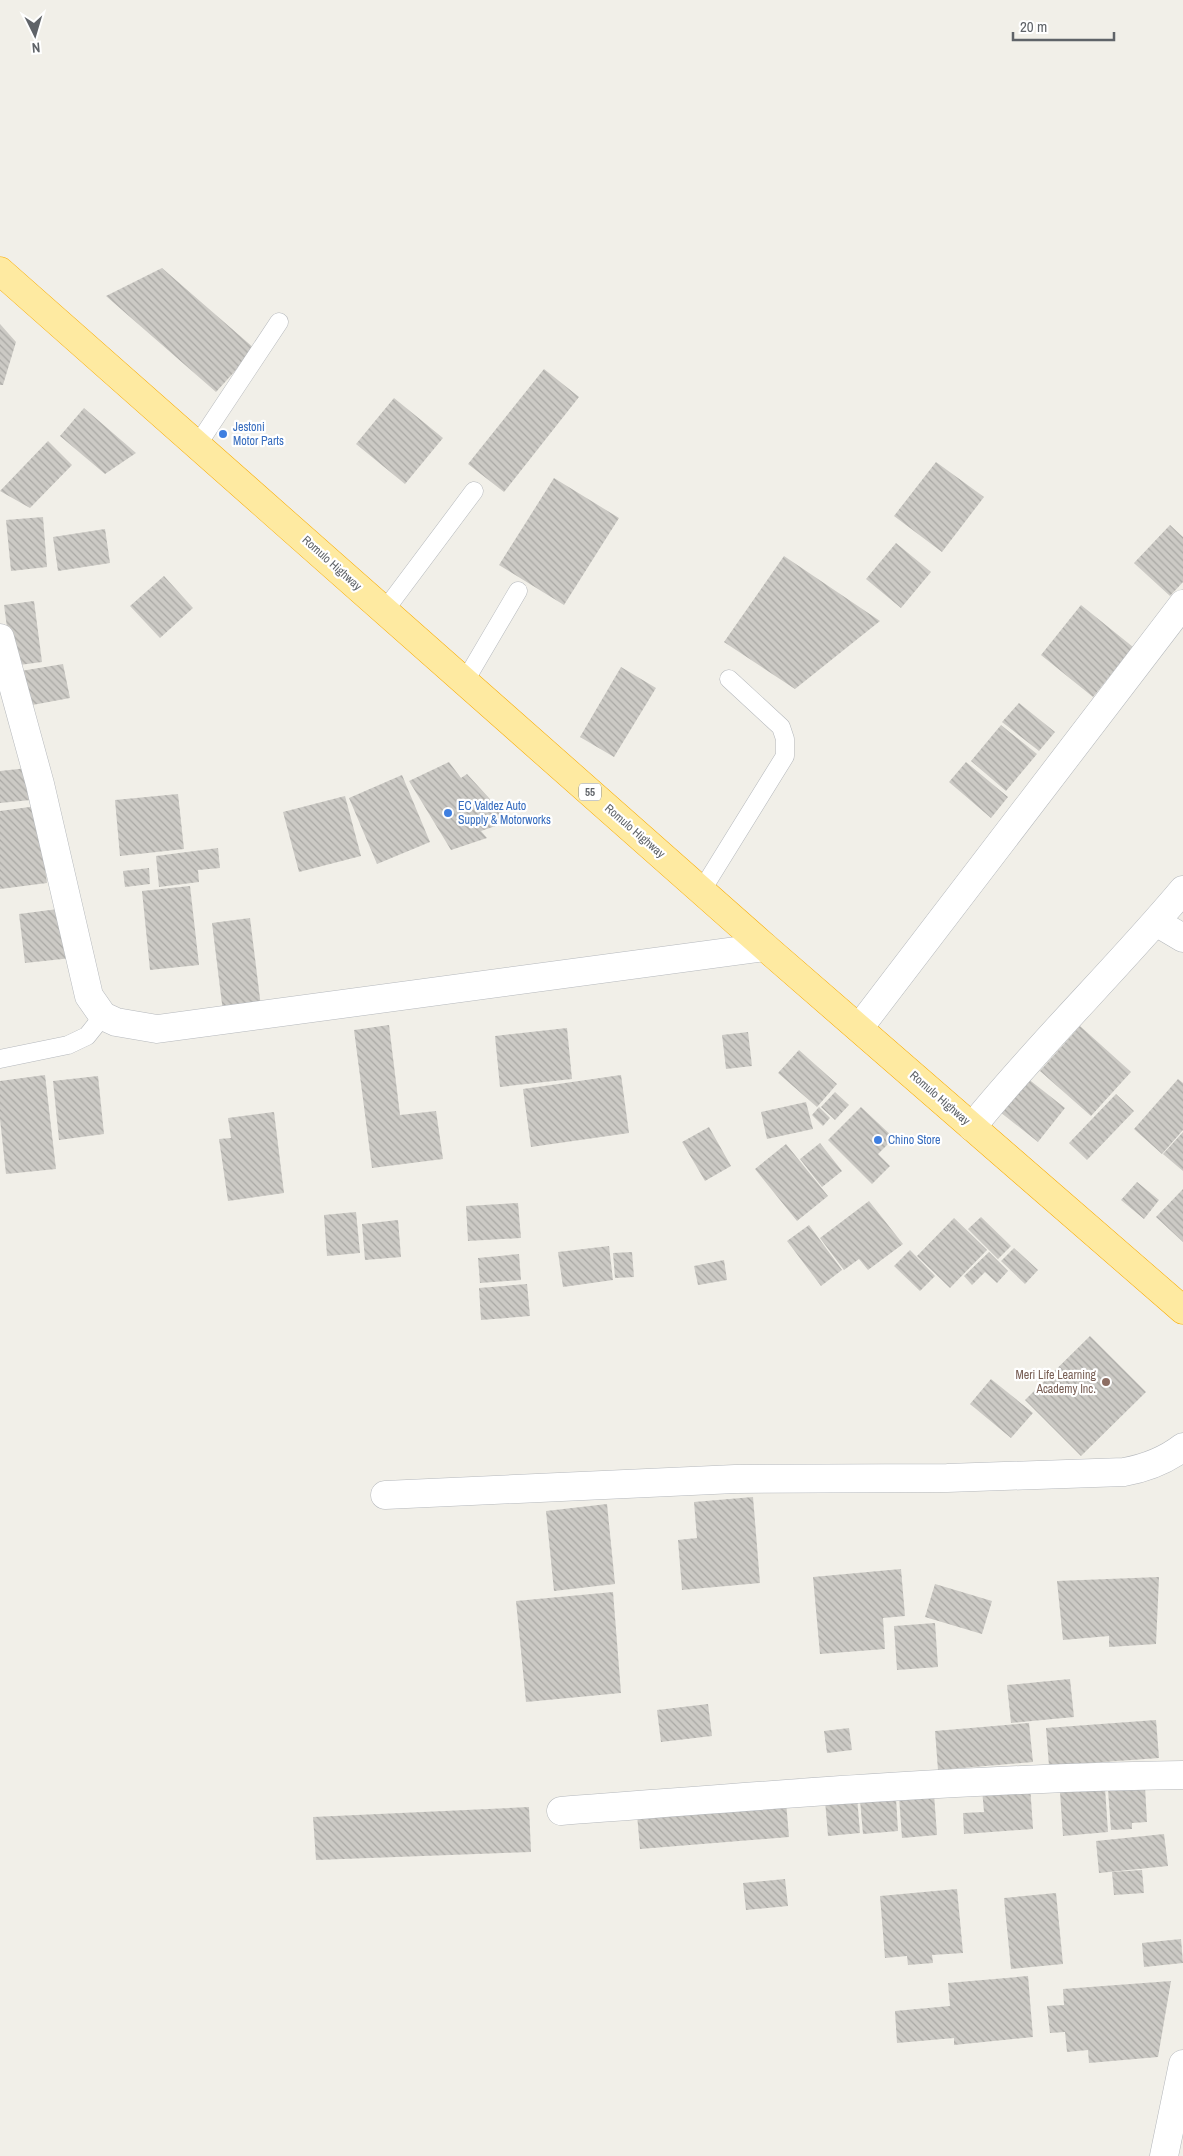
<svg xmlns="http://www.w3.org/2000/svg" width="1183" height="2156" font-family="'Archivo Narrow',sans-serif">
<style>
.building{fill:url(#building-back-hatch)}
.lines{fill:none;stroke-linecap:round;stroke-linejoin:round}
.service-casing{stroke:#b5b8bc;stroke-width:19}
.minor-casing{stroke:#b5b8bc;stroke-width:29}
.tertiary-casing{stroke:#b5b8bc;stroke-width:29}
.trunk-casing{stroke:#f9ab00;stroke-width:29}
.service{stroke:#fff;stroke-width:18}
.minor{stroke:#fff;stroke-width:28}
.tertiary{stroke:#fff;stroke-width:28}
.trunk{stroke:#feeaa1;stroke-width:28}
.shop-dot{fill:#3f7fe0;stroke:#fff;stroke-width:2}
.education-dot{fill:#8d6e63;stroke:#fff;stroke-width:2}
.labels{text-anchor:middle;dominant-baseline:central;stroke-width:4.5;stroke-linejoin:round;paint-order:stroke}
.shield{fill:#fff;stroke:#8f9295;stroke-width:1}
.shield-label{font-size:11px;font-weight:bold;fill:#5f6368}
.shop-label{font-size:12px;fill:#366cbe;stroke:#fff;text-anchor:start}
.street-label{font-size:12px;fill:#5f6368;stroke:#fff}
.education-label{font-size:12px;fill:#785e54;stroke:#fff;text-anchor:end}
</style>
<defs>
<pattern id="building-back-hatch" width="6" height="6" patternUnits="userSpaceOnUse" patternTransform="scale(1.25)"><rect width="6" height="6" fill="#cccac5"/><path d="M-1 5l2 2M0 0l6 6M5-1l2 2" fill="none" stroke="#a9a8a4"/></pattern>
</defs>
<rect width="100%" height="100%" fill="#f1efe8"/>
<!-- building -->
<path class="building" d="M162 268 255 349 216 392 106 296Z
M0 324 16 342 3 385H0Z
M544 369 579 397 504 492 468 464Z
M394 398 443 438 405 484 356 444Z
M84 408 136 453 105 474 60 436Z
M48 441 72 465 30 508 0 491Z
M936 462 984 497 942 552 894 516Z
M554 478 619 518 564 605 499 565Z
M43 517 47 567 11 571 6 520Z
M1170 525 1183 537V582L1170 596 1134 563Z
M105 529 110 563 58 571 53 537Z
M896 543 931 572 901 608 866 579Z
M784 556 880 621 795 689 724 642Z
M164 576 193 608 160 638 130 606Z
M34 601 42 662 12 666 4 605Z
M1081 605 1133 647 1093 697 1041 655Z
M63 664 70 698 27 706 21 671Z
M621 667 656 688 614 757 580 737Z
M1019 703 1055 732 1039 751 1002 722Z
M1001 725 1037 754 1006 791 971 761Z
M449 762 461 778 467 774 510 821 481 831 487 838 451 850 409 781Z
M966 762 1008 797 991 818 949 782Z
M28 768 31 800 0 803V771Z
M402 775 430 842 377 864 349 798Z
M178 794 184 849 120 856 115 800Z
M345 796 361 856 299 872 283 812Z
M37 806 47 883 0 889V811Z
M218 848 220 868 198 870 199 882 159 887 156 856Z
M149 868 150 884 125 887 123 871Z
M190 886 199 965 150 970 142 891Z
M58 909 72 958 25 963 19 914Z
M250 918 261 1007 223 1012 212 923Z
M389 1025 400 1115 436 1111 443 1159 372 1168 354 1030Z
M1080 1026 1131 1072 1091 1116 1040 1071Z
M567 1028 572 1079 500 1087 495 1036Z
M748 1032 752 1066 726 1069 722 1035Z
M799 1050 837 1084 817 1107 778 1073Z
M1022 1074 1065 1108 1038 1142 995 1108Z
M45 1075 56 1169 6 1174 0 1119V1081Z
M621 1075 629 1133 531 1147 523 1089Z
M98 1076 104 1134 59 1140 53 1081Z
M1178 1079 1183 1083V1130L1162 1154 1134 1129Z
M835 1092 849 1105 835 1120 821 1107Z
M1116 1094 1134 1111 1087 1160 1069 1143Z
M806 1102 813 1129 767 1139 761 1112Z
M819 1107 830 1118 823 1126 812 1115Z
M861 1107 894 1138 878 1154 890 1166 872 1184 828 1140Z
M274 1112 284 1193 228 1201 219 1139 231 1138 228 1118Z
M709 1127 731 1166 705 1181 682 1142Z
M1183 1132V1171L1163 1154Z
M820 1143 842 1171 822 1187 800 1159Z
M786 1144 828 1196 797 1221 755 1169Z
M1137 1182 1159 1200 1144 1219 1121 1200Z
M1183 1189V1242L1156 1217Z
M869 1201 903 1244 868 1270 859 1259 844 1270 820 1238Z
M518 1203 521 1238 468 1241 466 1206Z
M356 1212 360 1253 327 1256 324 1215Z
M981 1217 1011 1246 998 1259 968 1229Z
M954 1218 987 1250 950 1288 917 1256Z
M398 1220 401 1257 365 1260 362 1224Z
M809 1225 842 1270 821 1286 787 1241Z
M609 1246 613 1280 563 1287 558 1252Z
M1014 1248 1038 1270 1025 1284 1001 1261Z
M910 1250 935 1276 920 1291 894 1266Z
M632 1252 634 1277 615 1278 613 1253Z
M989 1252 1008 1271 997 1283 985 1272 972 1285 964 1276Z
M519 1254 521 1280 480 1283 478 1258Z
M724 1260 727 1280 698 1285 694 1266Z
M527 1284 530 1316 481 1320 479 1288Z
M1090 1336 1146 1392 1081 1456 1025 1400Z
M991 1379 1033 1413 1011 1438 970 1404Z
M753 1497 760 1583 682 1590 678 1540 697 1538 694 1502Z
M607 1504 615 1584 554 1591 546 1511Z
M901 1569 905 1616 883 1618 885 1649 820 1654 813 1577Z
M1159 1577 1156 1644 1109 1647V1636L1063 1640 1057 1581Z
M935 1584 992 1601 982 1634 925 1617Z
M613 1592 621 1693 526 1702 516 1601Z
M935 1623 938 1667 897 1670 894 1626Z
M1070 1679 1074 1717 1011 1723 1007 1685Z
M708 1704 712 1736 661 1742 657 1710Z
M1156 1720 1159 1758 1049 1766 1046 1728Z
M1029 1723 1033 1762 938 1770 935 1731Z
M849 1728 852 1750 827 1753 824 1731Z
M1030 1785 1033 1829 964 1834 963 1813 984 1812 982 1789Z
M1145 1787 1147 1822 1132 1823V1829L1111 1830 1108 1790Z
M1105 1788 1108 1832 1063 1836 1060 1792Z
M934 1794 937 1835 902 1838 899 1797Z
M857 1797 860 1833 828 1836 825 1800Z
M896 1798 898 1831 863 1834 860 1800Z
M786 1802 789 1837 640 1849 637 1814Z
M529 1807 531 1852 316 1860 313 1817Z
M1164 1834 1168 1866 1099 1873 1096 1841Z
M1142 1870 1144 1893 1114 1895 1112 1872Z
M785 1879 788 1906 746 1910 743 1883Z
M957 1889 963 1953 932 1955 933 1963 908 1965 907 1956 885 1958 880 1896Z
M1056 1893 1063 1964 1011 1969 1004 1898Z
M1181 1939 1183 1963 1144 1967 1142 1943Z
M1028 1976 1033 2037 954 2045V2038L897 2043 895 2011 950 2006 948 1983Z
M1171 1981 1158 2057 1089 2063 1088 2050 1067 2052 1065 2032 1050 2033 1047 2006 1064 2005 1063 1989Z"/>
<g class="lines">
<defs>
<path id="service" d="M198 444 279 322
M385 610 474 491
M465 681 518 591
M702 890 785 756V739L781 727 729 679
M0 1059 68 1045 87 1036 103 1016"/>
<path id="minor" d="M0 638 40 784 89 996 103 1016 116 1022 157 1029 765 947
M1156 922 1183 938
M859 1028 1183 604
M972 1127C1039 1044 1115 971 1183 890
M385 1495 735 1479 947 1478 1124 1472C1146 1468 1165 1461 1183 1447
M561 1811C768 1795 975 1778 1183 1775"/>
<path id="tertiary" d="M1164 2156 1183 2064"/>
<path id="trunk" d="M0 271 765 947 1183 1310"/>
</defs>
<!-- service casing -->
<use href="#service" class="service-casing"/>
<!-- minor casing -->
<use href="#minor" class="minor-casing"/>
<!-- tertiary casing -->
<use href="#tertiary" class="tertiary-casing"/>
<!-- trunk casing -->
<use href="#trunk" class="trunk-casing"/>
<!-- service -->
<use href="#service" class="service"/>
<!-- minor -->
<use href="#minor" class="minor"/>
<!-- tertiary -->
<use href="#tertiary" class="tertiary"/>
<!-- trunk -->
<use href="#trunk" class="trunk"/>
</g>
<!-- markers -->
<g class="shop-dot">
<circle cx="223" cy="434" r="5"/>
<circle cx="448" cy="813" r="5"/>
<circle cx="878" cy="1140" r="5"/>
</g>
<circle class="education-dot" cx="1106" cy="1382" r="5"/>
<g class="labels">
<!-- shield labels -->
<rect class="shield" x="579" y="783.5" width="22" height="17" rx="4"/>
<g class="shield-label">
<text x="590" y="792">55</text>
</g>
<!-- shop labels -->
<g class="shop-label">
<text x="233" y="427">Jestoni<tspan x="233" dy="14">Motor Parts</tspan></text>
<text x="458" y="806">EC Valdez Auto<tspan x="458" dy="14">Supply &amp; Motorworks</tspan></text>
<text x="888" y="1140">Chino Store</text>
</g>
<!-- street labels -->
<g class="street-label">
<text transform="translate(332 563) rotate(42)">Romulo Highway</text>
<text transform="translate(635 831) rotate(41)">Romulo Highway</text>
<text transform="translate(940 1098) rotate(41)">Romulo Highway</text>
</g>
<!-- education labels -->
<g class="education-label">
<text x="1096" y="1375">Meri Life Learning<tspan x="1096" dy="14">Academy Inc.</tspan></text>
</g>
</g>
<!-- north arrow -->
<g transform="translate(35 35) rotate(175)" stroke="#ffffff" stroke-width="4" paint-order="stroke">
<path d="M0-4L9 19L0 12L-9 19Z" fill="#5f6368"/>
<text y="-8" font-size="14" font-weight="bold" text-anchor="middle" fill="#5f6368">N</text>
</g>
<!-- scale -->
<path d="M1013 32v8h101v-8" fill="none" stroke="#5f6368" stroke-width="2.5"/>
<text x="1020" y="32" font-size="15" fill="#5f6368" stroke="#ffffff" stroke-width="4" paint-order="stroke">20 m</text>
</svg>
